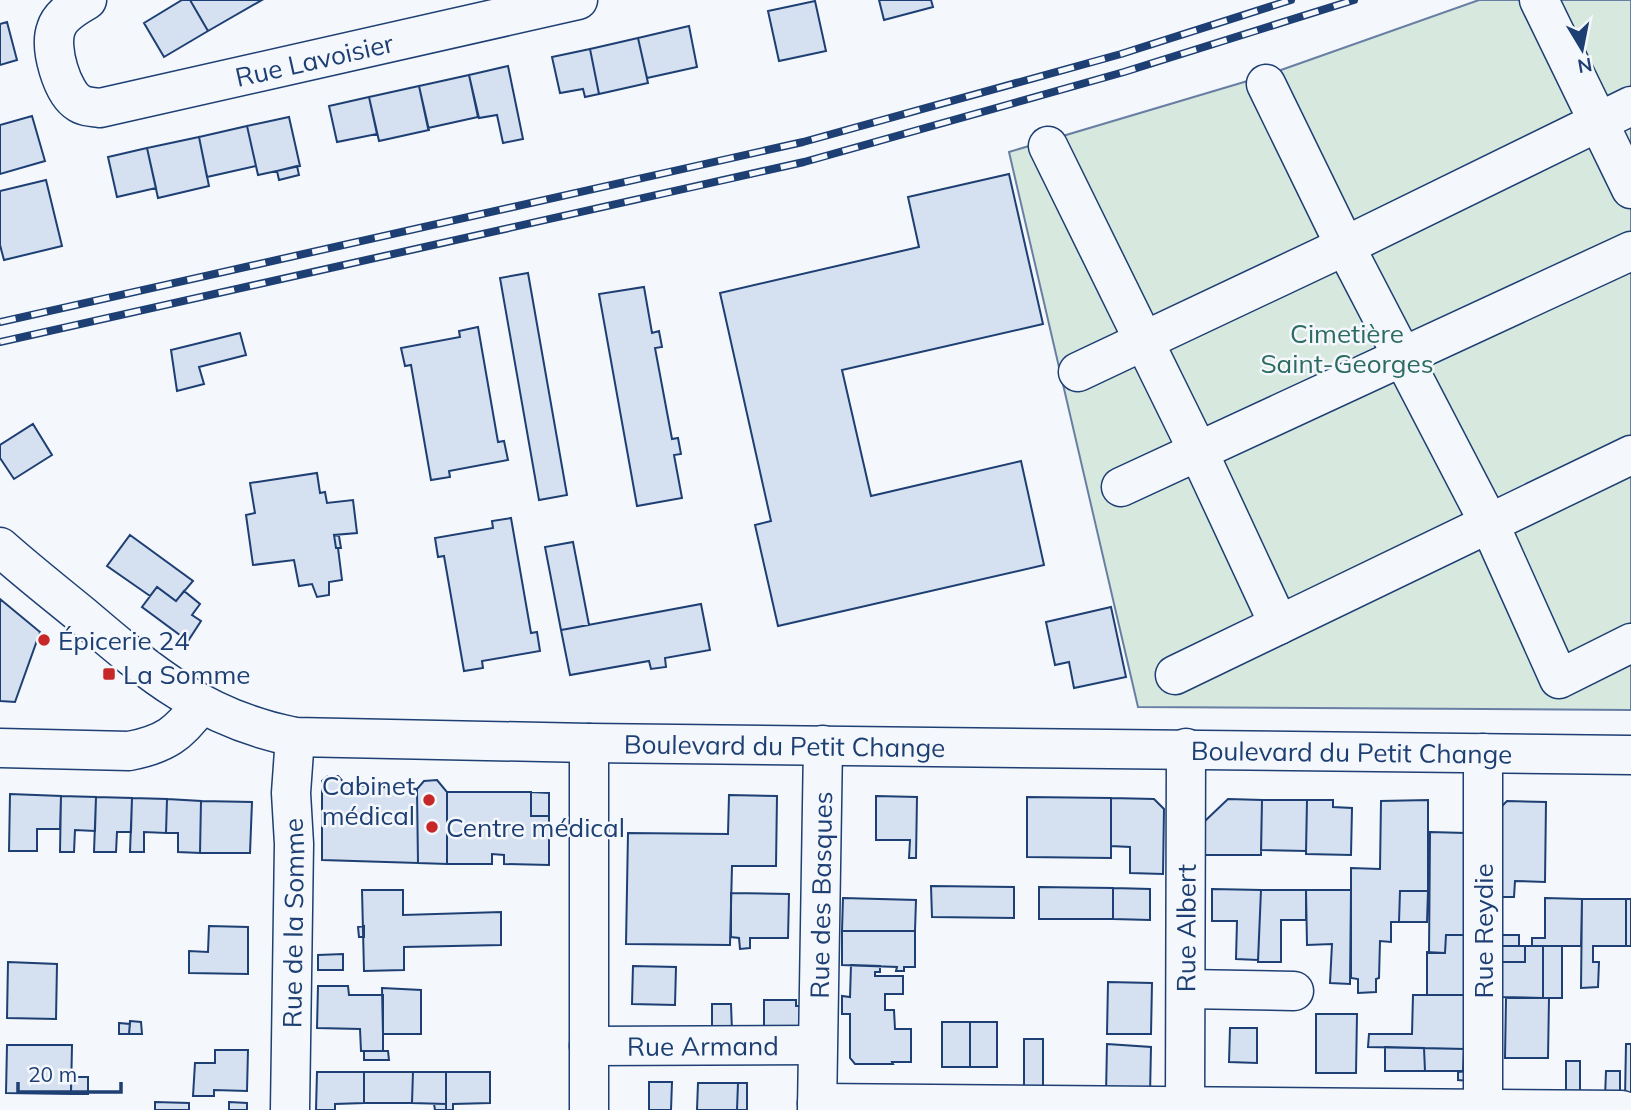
<svg xmlns="http://www.w3.org/2000/svg" width="1631" height="1110" font-family="Mulish,sans-serif">
<style>
.green{fill:#d7e8df;stroke:#687fa3;stroke-width:2}
.building{fill:#d5e0f0;stroke:#1d3f73;stroke-width:2}
.lines{fill:none;stroke-linecap:round;stroke-linejoin:round}
.minor-casing{stroke:#1d3f73;stroke-width:41}
.major-casing{stroke:#1d3f73;stroke-width:41}
.minor{stroke:#f4f7fb;stroke-width:38}
.major{stroke:#f4f7fb;stroke-width:38}
.rail-casing{stroke:#1d3f73;stroke-width:8}
.rail{stroke:#f4f7fb;stroke-width:5;stroke-dasharray:16;stroke-linecap:butt}
.poi-dot{fill:#c62828;stroke:#f4f7fb;stroke-width:2.5}
.labels{text-anchor:middle;dominant-baseline:central;stroke-width:5;stroke-linejoin:round;paint-order:stroke}
.street-label{font-size:26px;fill:#1d3f73;stroke:#f4f7fb}
.park-label{font-size:26px;fill:#2c6c60;stroke:#f4f7fb}
.poi-label{font-size:26px;fill:#1d3f73;stroke:#f4f7fb;text-anchor:start}
</style>
<rect width="100%" height="100%" fill="#f4f7fb"/>
<!-- green -->
<path class="green" d="M1479 0H1631V710L1138 707 1009 152 1261 77Z"/>
<!-- building -->
<path class="building" d="M182 0H190L208 31 164 57 144 23Z
M190 0H262L208 31Z
M879 0H931L933 7 884 20Z
M815 1 826 51 779 61 768 11Z
M7 22 17 60 0 65V24Z
M689 26 697 67 647 78 638 38Z
M638 38 648 83 599 94 590 49Z
M590 49 599 94 585 97 583 89 560 93 552 57Z
M508 66 523 139 503 143 497 115 479 118 469 75Z
M469 75 478 117 428 128 419 86Z
M419 86 429 130 379 141 369 97Z
M369 97 377 134 337 142 329 106Z
M32 116 45 161 0 174V125Z
M289 117 300 166 258 175 247 126Z
M247 126 256 166 207 177 199 137Z
M199 137 209 186 158 198 147 148Z
M147 148 156 188 117 197 108 157Z
M297 166 299 175 279 180 277 171Z
M1009 174 1043 324 842 370 871 496 1021 461 1044 565 778 626 755 525 771 521 720 293 919 247 908 197Z
M46 180 62 246 4 260 0 245V191Z
M528 273 567 495 539 500 500 278Z
M644 287 652 333 659 331 662 347 655 348 672 439 678 438 681 454 674 455 682 498 637 506 599 294Z
M478 327 498 442 504 441 508 460 449 471 450 477 431 480 411 365 405 366 401 348 460 337 459 331Z
M240 333 246 355 199 367 204 384 177 391 171 350Z
M33 424 52 455 14 479 0 458V445Z
M317 473 320 493 325 492 327 503 353 500 357 533 334 535 336 548H338L342 580 329 582V595L317 597 312 584 299 586 294 560 253 565 246 515 255 513 250 483Z
M511 518 531 633 537 632 540 651 482 661 483 668 464 671 444 556 438 557 435 538 493 528 492 521Z
M130 535 193 581 176 601 157 587 150 596 107 566Z
M334 535 339 536 341 548H336Z
M573 542 589 625 561 630 545 547Z
M157 587 176 601 184 591 200 604 192 615 201 621 188 641 142 607Z
M0 599 40 632 15 702 0 701Z
M701 604 710 650 665 658 666 667 651 669 649 661 570 675 561 630Z
M1111 607 1126 677 1074 688 1069 662 1055 665 1046 622Z
M328 776H338L346 785 417 789 418 863 322 860V781Z
M437 780 447 792V864L418 863 417 789 424 781Z
M447 792H531V816H549V865L504 864V855L492 854V864H447Z
M531 792 549 793V816H531Z
M10 794 61 796 60 829H37V851H9Z
M729 795 777 796 776 866H732L730 945 626 944 628 833 728 834Z
M61 796 96 797 95 831 75 830 74 852H60Z
M876 796 917 797 916 858H909L910 840H876Z
M96 797 132 798 131 832H117L116 852H94Z
M1027 797 1111 798V858L1027 857Z
M132 798 167 799 166 833 144 832V852H130Z
M1111 798 1154 799 1164 809 1163 874 1130 873V847L1111 846Z
M167 799 201 801 200 853 178 852V833H166Z
M1228 799 1262 800 1261 855H1205V821Z
M1262 800H1307L1306 851 1261 850Z
M1307 800H1333V807L1352 808 1351 855 1306 854Z
M1428 800V891H1400L1399 922H1391V942L1380 941 1379 978 1376 979V992L1358 993V979L1351 978V868L1380 869 1381 801Z
M201 801 252 802 250 853H200Z
M1507 801 1546 802 1545 882 1515 881 1514 897H1500L1501 807Z
M1430 832 1465 833 1464 935H1446L1445 953H1429Z
M931 886 1014 887V918L932 917Z
M1039 887 1113 888V919H1039Z
M1113 888 1150 889V920L1113 919Z
M1212 889 1261 890 1258 960 1236 959 1237 921H1212Z
M362 890H403V915L501 912V945L404 947V970L364 971Z
M1261 890H1306V920H1281V962H1258Z
M1306 890H1351L1350 984 1330 983 1332 944 1307 945Z
M1400 891H1428L1427 922H1399Z
M731 893 789 894 788 938H750V948L740 949 739 938 731 937Z
M843 898 916 900 915 931H842Z
M1545 898 1582 899 1581 946H1532V938H1545Z
M1582 899H1626V946H1593V962H1599L1598 987 1581 988Z
M1626 899H1631V946H1626Z
M209 926 248 927V974L189 973V951L208 952Z
M364 926V937H359L358 927Z
M842 931H915V967H904V971H896L897 967 842 965Z
M1446 935H1464V995H1427V952L1445 953Z
M1499 935H1519V946H1499Z
M1499 946H1525V962H1499Z
M1525 946H1543V998L1499 997V962H1525Z
M1543 946H1562V998H1543Z
M343 954V970H318V955Z
M8 962 57 964 56 1019 7 1018Z
M851 965 880 966V972H875V976H903V994H885V1010H894L895 1029H911V1062H892L893 1064H855L850 1058V1014H842V996L850 997Z
M633 966 676 967 675 1005 632 1004Z
M1108 982 1152 983 1151 1034H1107Z
M318 986H348L349 995H383V1051H361L360 1029 317 1028Z
M382 988 421 990V1034H383Z
M1413 995H1464V1049L1368 1047 1369 1034H1412Z
M1506 998H1549L1548 1058H1505Z
M764 1000H796V1006H803V1025L794 1031H764Z
M712 1004H731L732 1031H712Z
M1316 1014H1357L1356 1073H1316Z
M130 1021 141 1022 142 1034H129Z
M942 1022H970V1067H942Z
M970 1022H997V1067H970Z
M119 1023 130 1024 129 1034H119Z
M1230 1028H1257V1063L1229 1062Z
M1024 1039H1043V1091L1024 1090Z
M1107 1044 1151 1047 1150 1095 1106 1094Z
M1626 1044H1631V1098H1625Z
M7 1045H72L71 1094 6 1093Z
M1385 1047 1424 1048 1425 1071H1385Z
M1424 1048 1464 1049 1463 1071H1425Z
M215 1050H248L247 1091 214 1090V1096H193L195 1063H215Z
M364 1051H388L389 1060H364Z
M1566 1061H1580V1092L1566 1093Z
M1469 1071V1081L1458 1080V1072Z
M1606 1071H1620V1098H1605Z
M317 1072H364V1103L335 1104V1110H316Z
M364 1072H413L412 1103H364Z
M413 1072H446V1104L412 1103Z
M446 1072H490V1103L453 1104V1110H446Z
M71 1077H88V1094H71Z
M649 1082H672L671 1110H649Z
M698 1083H738L737 1110H697Z
M738 1083H747V1110H737Z
M155 1102 189 1103V1110H155Z
M229 1102 247 1103V1110H229Z
M434 1104H446V1110H435Z"/>
<g class="lines">
<defs>
<g id="minor">
<path id="s1" d="M87 0C75 7 60 15 56 29 49 48 62 93 79 103 84 107 94 107 100 108L578 0"/>
<path d="M1539 0 1631 189"/>
<path d="M1266 84 1345 246 1489 523 1559 679 1631 643"/>
<path d="M1048 146 1198 451 1279 625"/>
<path d="M1078 372 1345 246 1631 106"/>
<path d="M1121 487 1631 251"/>
<path d="M1175 675 1631 455"/>
<path d="M589 743V1110"/>
<path d="M0 748 129 751C165 744 179 734 200 705"/>
<path d="M1186 989 1294 991"/>
<path id="s2" d="M589 1046 817 1045"/>
<path d="M817 1103 1622 1110"/>
<path id="s3" d="M290 1110 294 844 291 793 295 737"/>
<path id="s4" d="M817 1110 823 745"/>
<path id="s5" d="M1185 1110 1186 748"/>
<path d="M1483 1110V753"/>
</g>
<g id="major">
<path id="s6" d="M0 547C27 571 55 593 83 616 151 674 204 719 295 737L589 743 1631 755"/>
</g>
</defs>
<!-- minor casing -->
<use href="#minor" class="minor-casing"/>
<!-- major casing -->
<use href="#major" class="major-casing"/>
<!-- minor -->
<use href="#minor" class="minor"/>
<!-- major -->
<use href="#major" class="major"/>
<defs>
<path id="rail" d="M0 322 803 142 1121 54 1291 0
M0 342 804 162 1124 72 1354 0"/>
</defs>
<!-- rail casing -->
<use href="#rail" class="rail-casing"/>
<!-- rail -->
<use href="#rail" class="rail"/>
</g>
<!-- markers -->
<g class="poi-dot">
<circle cx="44" cy="640" r="7"/>
<rect x="102" y="667" width="14" height="14" rx="3.5"/>
<circle cx="429" cy="800" r="7"/>
<circle cx="432" cy="827" r="7"/>
</g>
<g class="labels">
<!-- street labels -->
<g class="street-label">
<text stroke="none"><textPath href="#s1" startOffset="366">Rue Lavoisier</textPath></text>
<text stroke="none"><textPath href="#s6" startOffset="845">Boulevard du Petit Change</textPath></text>
<text stroke="none"><textPath href="#s6" startOffset="1412">Boulevard du Petit Change</textPath></text>
<text stroke="none"><textPath href="#s4" startOffset="215">Rue des Basques</textPath></text>
<text stroke="none"><textPath href="#s3" startOffset="187">Rue de la Somme</textPath></text>
<text stroke="none"><textPath href="#s5" startOffset="182">Rue Albert</textPath></text>
<text transform="translate(1483 931) rotate(-90)">Rue Reydie</text>
<text stroke="none"><textPath href="#s2" startOffset="114">Rue Armand</textPath></text>
</g>
<!-- park labels -->
<g class="park-label">
<text x="1347" y="333">Cimetière<tspan x="1347" dy="30">Saint-Georges</tspan></text>
</g>
<!-- poi labels -->
<g class="poi-label">
<text x="58" y="640">Épicerie 24</text>
<text x="123" y="674">La Somme</text>
<text x="415" y="785" text-anchor="end">Cabinet<tspan x="415" dy="30">médical</tspan></text>
<text x="446" y="827">Centre médical</text>
</g>
</g>
<!-- north arrow -->
<g transform="translate(1582 49) rotate(170)" stroke="#f4f7fb" stroke-width="5" paint-order="stroke">
<path d="M0-5L12 26L0 18L-12 26Z" fill="#1d3f73"/>
<text y="-10" font-size="19" font-weight="bold" text-anchor="middle" fill="#1d3f73">N</text>
</g>
<!-- scale -->
<path d="M18 1082v10h103v-10" fill="none" stroke="#1d3f73" stroke-width="3.5"/>
<text x="28" y="1082" font-size="21" fill="#1d3f73" stroke="#f4f7fb" stroke-width="5" paint-order="stroke">20 m</text>
</svg>
